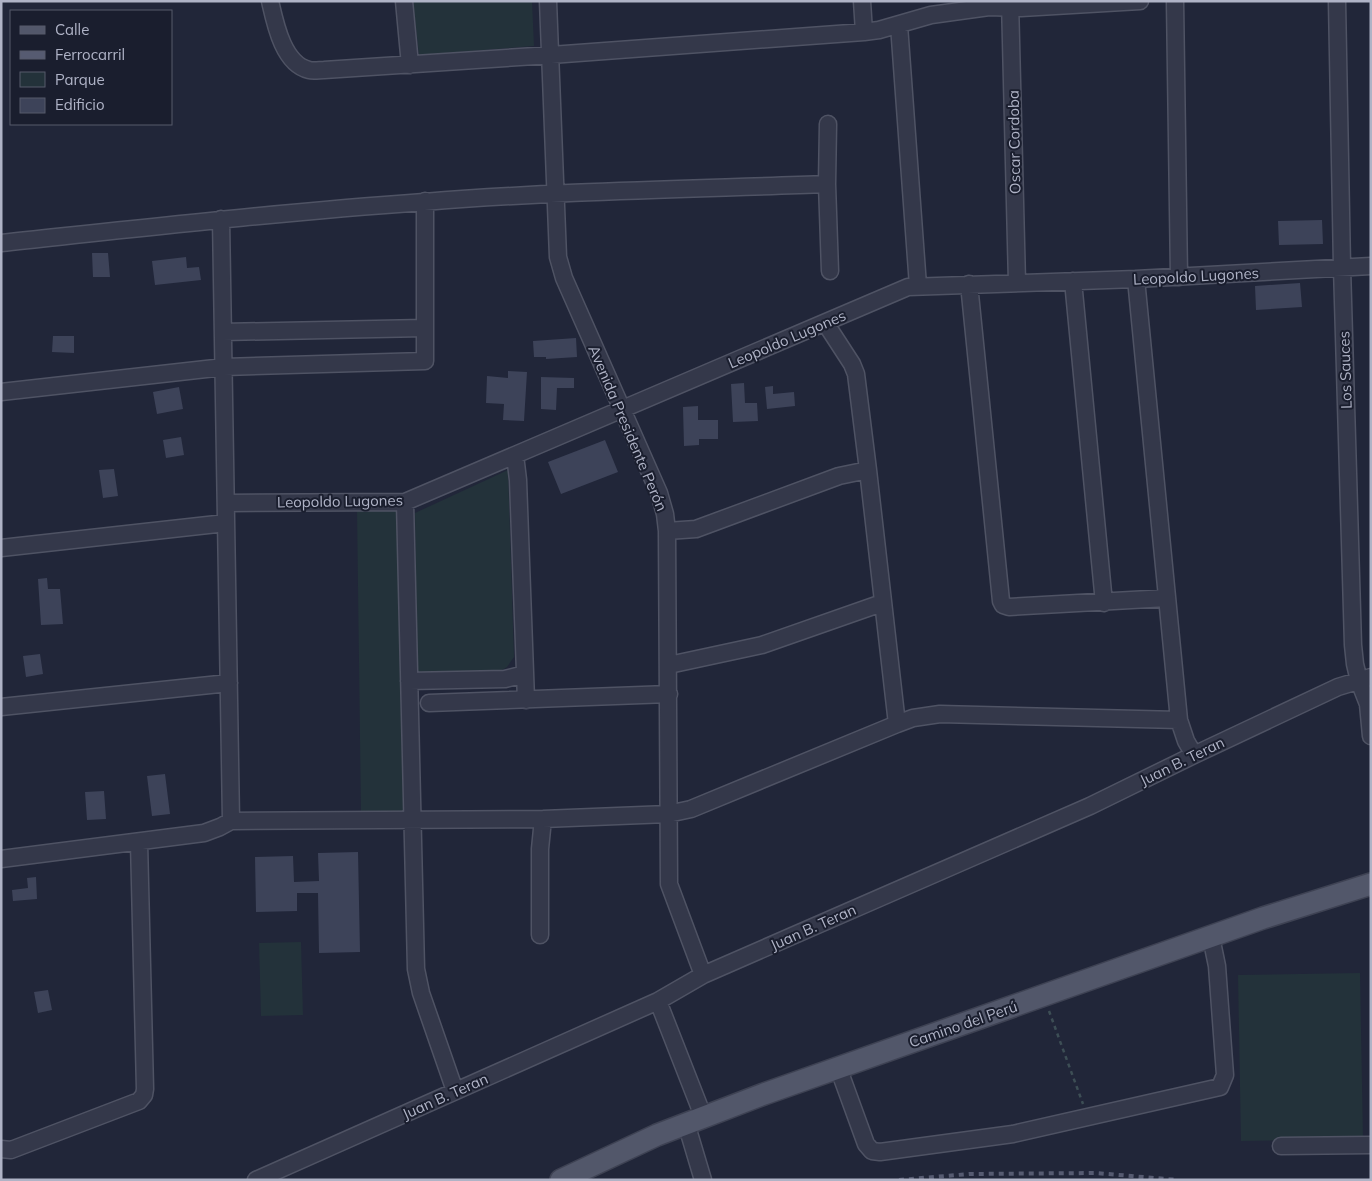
<svg xmlns="http://www.w3.org/2000/svg" width="1372" height="1181" font-family="Mulish,sans-serif">
<style>
.green{fill:#23323a}
.building{fill:#3d4359}
.lines{fill:none;stroke-linecap:round;stroke-linejoin:round}
.minor-casing{stroke:#4f5364;stroke-width:19}
.major-casing{stroke:#3e4253;stroke-width:24}
.path{stroke:#3d4e55;stroke-width:2.5;stroke-dasharray:4 4;stroke-linecap:butt}
.minor{stroke:#34384a;stroke-width:16}
.major{stroke:#52576a;stroke-width:21}
.rail{stroke:#565b71;stroke-width:4;stroke-dasharray:5 5;stroke-linecap:butt}
.labels{text-anchor:middle;dominant-baseline:central;stroke-width:4;stroke-linejoin:round;paint-order:stroke}
.street-label{font-size:15px;fill:#afb3c6;stroke:#1a1e2e}
</style>
<rect width="100%" height="100%" fill="#212639"/>
<!-- green -->
<path class="green" d="M413 1H532L534 46 419 55Z
M508 470 514 657 507 667 499 672 417 674 415 513Z
M357 510H398L404 812 361 814Z
M301 942 303 1015 261 1016 259 943Z
M1360 973 1363 1139 1241 1141 1238 975Z"/>
<!-- building -->
<path class="building" d="M1322 220 1323 244 1279 245 1278 221Z
M92 253H108L110 277H93Z
M186 257 187 268 199 267 201 280 155 285 152 261Z
M1300 283 1302 307 1256 310 1255 286Z
M53 336H74V353L52 352Z
M576 338 577 357 546 359V357H534L533 341Z
M508 371 527 372 524 421 503 420 504 404 486 403 487 376 508 378Z
M541 377 574 378V388H557L556 410 541 409Z
M744 383 745 403H757L758 421 733 422 731 384Z
M773 386V394L794 392 795 406 767 409 765 387Z
M179 387 183 409 157 414 153 392Z
M698 406V420H718V439H699V445L684 446 683 407Z
M181 437 184 455 166 458 163 440Z
M605 440 618 472 561 494 548 462Z
M114 469 118 496 103 498 99 470Z
M47 578 48 589H60L63 624 41 625 38 579Z
M40 654 43 674 26 677 23 656Z
M165 774 170 814 152 816 147 776Z
M104 791 106 819 87 820 85 792Z
M358 852 360 952 319 953 318 893H297V911L256 912 255 857 293 856 294 882 319 881 318 853Z
M36 877 37 899 13 901 12 890 28 888 27 878Z
M48 990 52 1010 38 1013 34 992Z"/>
<g class="lines">
<defs>
<path id="minor" d="M270 1C275 23 283 64 309 70 313 71 320 70 324 70L551 55 864 32 879 30 931 15 989 7 1021 8 1140 1
M404 1 410 65
M548 1 558 257 564 278 659 493 665 514 667 531 669 884 703 975
M862 1 864 32
M1010 1 1017 283
M1175 1 1179 277
M1337 1 1342 267 1353 645 1355 664 1359 681 1368 704 1371 736
M899 25 918 286
M828 124 827 184 830 271
M221 219 231 821
M1 243C142 228 283 212 424 202 558 191 693 189 827 184
M1136 279 1179 720
M1073 281 1104 603
M969 284 1001 601 1003 605 1009 607 1167 598
M826 324 852 364 856 374 868 470 897 724
M223 332 424 328
M1 392 224 367 425 361V201
M515 455 518 480 526 700
M405 502 416 969 421 993 455 1091
M226 503 405 502 908 287 1136 279 1371 266
M667 531 696 529 839 476 868 470
M1 548 226 523
M669 665 762 645 882 603
M409 681 505 679 525 674
M429 703 669 694
M1 707 229 683
M1 859 204 833 220 827 231 821 543 819 668 814 691 809 897 724 913 718 940 714 1179 720 1186 741 1194 755
M540 935V849L543 819
M658 1001 703 1116
M838 1067 866 1144 872 1151 880 1152 1013 1134 1220 1087 1225 1075 1217 966 1211 937
M686 1123 703 1180
M1281 1146 1371 1145
M1 1149 11 1150 139 1101 144 1095 145 1089 139 842
M256 1180 658 1001 703 975 1090 806 1194 755 1338 687 1371 677"/>
<path id="major" d="M561 1180 657 1135 764 1094 1263 918 1371 884"/>
</defs>
<!-- minor casing -->
<use href="#minor" class="minor-casing"/>
<!-- major casing -->
<use href="#major" class="major-casing"/>
<!-- path -->
<path class="path" d="M1049 1011 1083 1104"/>
<!-- minor -->
<use href="#minor" class="minor"/>
<!-- major -->
<use href="#major" class="major"/>
<!-- rail -->
<path class="rail" d="M899 1180 969 1174 1096 1173 1178 1180"/>
</g>
<g class="labels">
<!-- street labels -->
<g class="street-label">
<text transform="translate(1014 142) rotate(-91)">Oscar Cordoba</text>
<text transform="translate(1196 276) rotate(-3)">Leopoldo Lugones</text>
<text transform="translate(787 339) rotate(-23)">Leopoldo Lugones</text>
<text transform="translate(1345 370) rotate(-92)">Los Sauces</text>
<text transform="translate(628 428) rotate(67)">Avenida Presidente Perón</text>
<text transform="translate(340 501) rotate(-1)">Leopoldo Lugones</text>
<text transform="translate(1182 761) rotate(-26)">Juan B. Teran</text>
<text transform="translate(813 927) rotate(-24)">Juan B. Teran</text>
<text transform="translate(963 1024) rotate(-19)">Camino del Perú</text>
<text transform="translate(445 1096) rotate(-24)">Juan B. Teran</text>
</g>
</g>
<!-- border -->
<rect width="1372" height="1181" fill="none" stroke="#afb3c6" stroke-width="5"/>
<!-- legend -->
<rect x="10" y="10" width="162" height="115" fill="#1a1e2e" stroke="#565a6b"/>
<rect x="20" y="26" width="25" height="8" fill="#52576a" stroke="#565a6b"/>
<text x="55" y="35" font-size="15" fill="#afb3c6">Calle</text>
<rect x="20" y="51" width="25" height="8" fill="#565b71" stroke="#565a6b"/>
<text x="55" y="60" font-size="15" fill="#afb3c6">Ferrocarril</text>
<rect x="20" y="72" width="25" height="15" fill="#23323a" stroke="#565a6b"/>
<text x="55" y="85" font-size="15" fill="#afb3c6">Parque</text>
<rect x="20" y="98" width="25" height="15" fill="#3d4359" stroke="#565a6b"/>
<text x="55" y="110" font-size="15" fill="#afb3c6">Edificio</text>
</svg>
